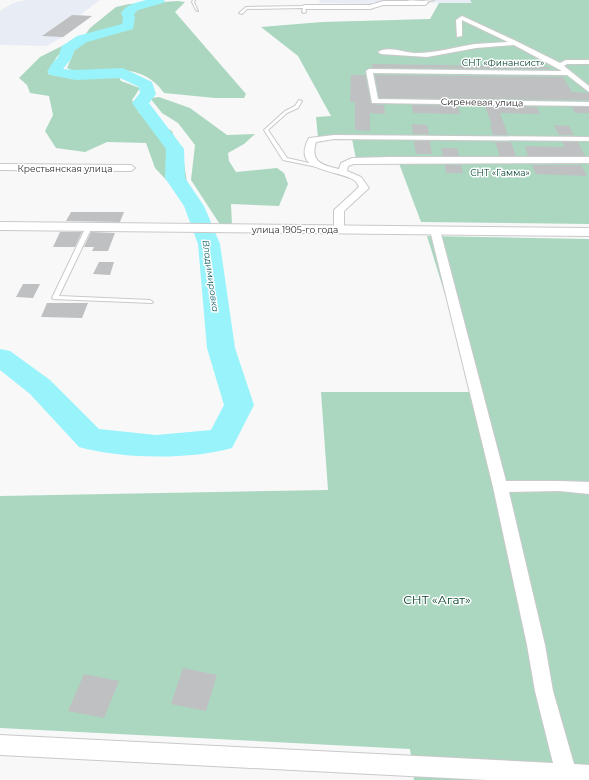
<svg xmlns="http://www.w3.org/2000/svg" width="589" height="780" font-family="Montserrat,sans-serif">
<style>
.built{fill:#e8ecf4}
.green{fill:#abd7c0}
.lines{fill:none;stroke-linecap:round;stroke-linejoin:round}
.river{fill:#99f3fb;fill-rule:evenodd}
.building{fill:#bfc0c1}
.lane-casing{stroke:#c9c9ca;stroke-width:2}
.street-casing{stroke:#c9c9ca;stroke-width:2}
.secondary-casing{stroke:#c9c9ca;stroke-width:2}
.lane{fill:#fff;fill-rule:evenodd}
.street{fill:#fff;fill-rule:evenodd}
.secondary{fill:#fff;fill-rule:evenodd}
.labels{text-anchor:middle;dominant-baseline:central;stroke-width:3;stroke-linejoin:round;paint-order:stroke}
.far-park-label{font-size:9px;fill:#03412b;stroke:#fff}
.far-street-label{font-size:9px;fill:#2b2b2b;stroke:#fff}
.far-water-label{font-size:9px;font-style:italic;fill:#06595f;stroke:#fff}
.near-park-label{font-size:12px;fill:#03412b;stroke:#fff}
</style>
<rect width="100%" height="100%" fill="#f8f8f9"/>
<!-- built -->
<path class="built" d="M25 0H100L80 15 92 16 63 37 46 46 0 45V11L13 3Z
M320 0H470L473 3 372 2V4L319 3Z"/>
<!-- green -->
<path class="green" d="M470 0H589V224L421 222 397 158 356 159 352 139 318 138 316 117 331 116 298 56 261 27 322 22 430 19 439 3H472Z
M178 1 185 2 175 12 246 94 244 98H215L164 93C143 62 105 70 74 71L67 68 76 47 90 28 116 7 129 4Z
M64 45V48L56 58 48 74 63 77 118 75 121 81 140 88 132 100 139 113 172 131 184 163 187 183 171 185 155 168 146 143 107 142 85 152 56 148 45 131 53 115 49 96 30 93 27 85 19 78 40 57Z
M159 97 190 108 227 135 255 134 244 144 228 153 229 161 236 172 277 168 284 173 288 184 279 206 231 204 232 225 221 226 191 180 195 145 178 123 162 113 150 98Z
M427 236 589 239V780H414L410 749 0 728V496L328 490 321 392H475Z"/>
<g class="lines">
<!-- river -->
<path class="river" d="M146 0H165L163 3 138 10 134 14 135 18 133 29 87 42 74 51 72 58 63 69 76 70 123 68 152 82 156 94 149 103 184 149 185 178 204 206 220 244 235 348 254 405 232 448C190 460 121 459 79 447L30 394 0 370V349L10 351 50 380 99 429 156 435 211 430 224 405 207 348 198 244 184 206 165 178 166 149 132 103 140 93 139 87 120 78 76 80 50 75 47 72 51 65 58 57 62 46 77 36 122 24 123 18 121 13C127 4 136 3 146 0Z"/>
</g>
<!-- building -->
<path class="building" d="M72 15 92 16 63 37 42 36Z
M372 64 548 67 550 69 372 68Z
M351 75H365L371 104 384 105 385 114 370 113V131L355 130V102H350Z
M375 75 563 77 572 92 589 93V100L379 98Z
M412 105 458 106 460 114 413 113Z
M485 106 537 107 540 114 500 113 508 135H493L490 126H492Z
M572 107H589V113H575Z
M412 124 427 125 429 134H413Z
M554 125 569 126 574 135H559Z
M414 141H430L432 154H416Z
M495 142H511L516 156H500Z
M562 142H578L585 156H528L525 146 565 147Z
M441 148H457L459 156H443Z
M445 165H461L463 173H446Z
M532 165H581L587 176 536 174Z
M71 212H124L120 222 66 221Z
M60 232H82L75 247H53Z
M91 232 115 233 108 251H92L94 247H84Z
M99 262H114L110 275 93 274Z
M23 284H40L33 298 16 297Z
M47 303H88L82 318 41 317Z
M183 668 217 675 206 711 171 704Z
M84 674 119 681 104 718 68 711Z"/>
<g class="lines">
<defs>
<path id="lane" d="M193 0H195L194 2 198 11 196 10 192 2Z
M406 0 422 1 434 0 423 3Z
M304 6 305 7 306 12 304 13 302 12 303 8 247 9 242 14 239 13 246 7Z
M299 100 302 101 298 108 287 113 268 130 287 158 322 166V168L283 160 264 130 285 111 295 106Z
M89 225 92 227 59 296 150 300 153 302 152 303 53 299 52 298 86 227Z"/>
<path id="street" d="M383 1H425L428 3 425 5H383L370 9H304L301 7 304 5H370Z
M462 16 516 41 560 63 566 60H589V64H567L564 66 589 86V92L567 75 373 73 378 99 589 102V106L372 103 366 71 369 69 562 71 514 45 476 48 427 57 381 54 378 52C387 45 406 53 417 53 436 53 455 47 475 44 486 43 497 43 508 42L462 20V36L457 37 456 20Z
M334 135 589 137V141L334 139 316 142C310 162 322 165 339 169L341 163 352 158 390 157H589V163L354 164 348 166 347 171 361 177 369 188 344 211V229L339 232 334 229V210L359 187C358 185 357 182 354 180 337 169 290 173 309 138Z
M0 164 131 165 135 168 131 171 0 170Z
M435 227 440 230 506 481H559L589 482V494L559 491 509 492 545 645 553 691 574 764 589 765V780H487L0 755V735L553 763 535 691 527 645 493 487 430 230Z"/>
<path id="secondary" d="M0 222 589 228V236L0 230Z"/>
</defs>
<!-- lane casing -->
<use href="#lane" class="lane-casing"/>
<!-- street casing -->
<use href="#street" class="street-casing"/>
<!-- secondary casing -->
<use href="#secondary" class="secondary-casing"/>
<!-- lane -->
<use href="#lane" class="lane"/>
<!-- street -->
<use href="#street" class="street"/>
<!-- secondary -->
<use href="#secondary" class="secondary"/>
</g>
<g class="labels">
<!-- far-park labels -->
<g class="far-park-label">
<text x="503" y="62">СНТ «Финансист»</text>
<text x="500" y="172">СНТ «Гамма»</text>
</g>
<!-- far-street labels -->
<g class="far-street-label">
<text transform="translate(482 102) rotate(1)">Сиреневая улица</text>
<text x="65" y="168">Крестьянская улица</text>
<text x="295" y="229">улица 1905-го года</text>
</g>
<!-- far-water labels -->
<g class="far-water-label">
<text transform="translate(211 276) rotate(82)">Владимировка</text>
</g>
<!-- near-park labels -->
<g class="near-park-label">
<text x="437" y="599">СНТ «Агат»</text>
</g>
</g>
</svg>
